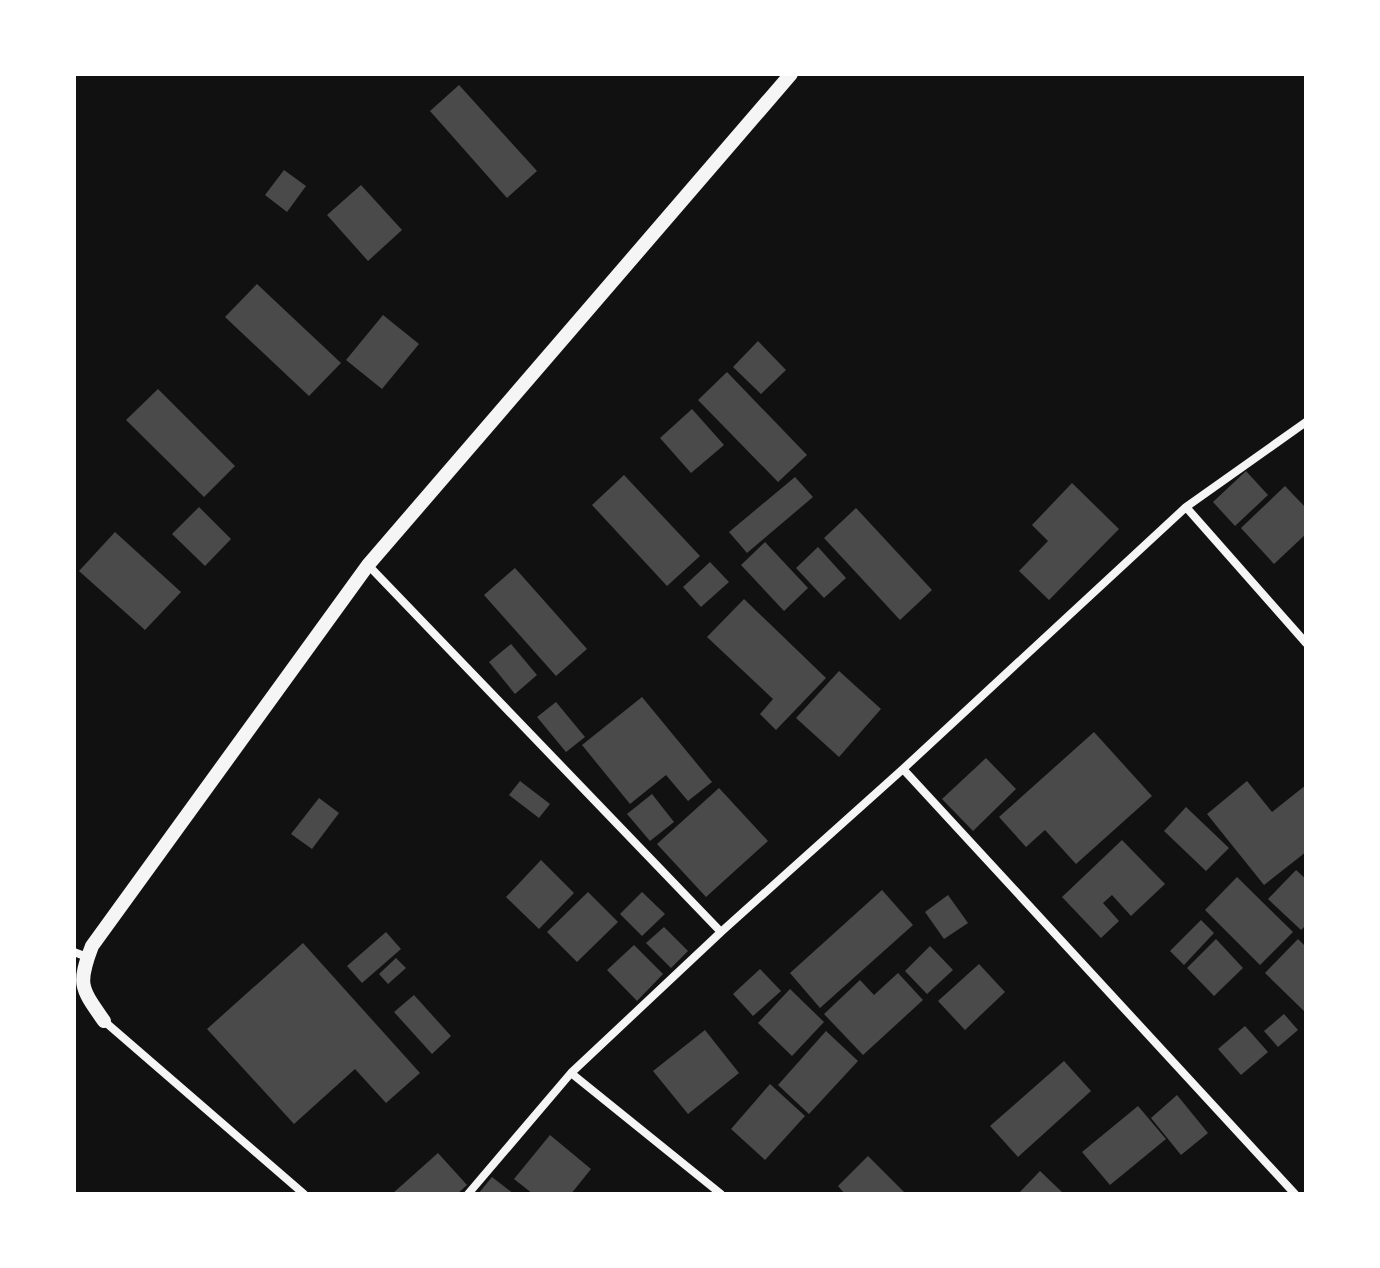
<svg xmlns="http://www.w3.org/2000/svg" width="1380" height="1268" font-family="Helvetica,sans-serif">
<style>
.building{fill:#4a4a4a}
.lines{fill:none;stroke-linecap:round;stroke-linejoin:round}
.minor{stroke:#f5f5f5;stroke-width:8}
.tertiary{stroke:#f5f5f5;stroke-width:14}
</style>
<rect width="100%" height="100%" fill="#111"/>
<!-- building -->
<path class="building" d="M459 85 537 171 507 198 430 111Z
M284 170 306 186 287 212 265 195Z
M361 185 402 230 368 261 327 215Z
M257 284 341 363 309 396 225 317Z
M383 315 419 344 382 389 346 360Z
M758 341 786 370 761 394 733 367Z
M727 372 807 455 778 482 698 400Z
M158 389 235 466 204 497 126 420Z
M692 409 724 445 691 473 660 438Z
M1246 471 1268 495 1235 526 1213 502Z
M624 475 700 556 667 586 592 505Z
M795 477 813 497 747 553 729 532Z
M1072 483 1119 529 1049 600 1019 571 1048 541 1032 525Z
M1285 486 1306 508V534L1274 564 1241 528Z
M199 507 231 539 205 566 172 534Z
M856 508 932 590 900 620 824 538Z
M115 532 181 592 145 630 79 571Z
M765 542 808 588 784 611 741 565Z
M818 547 846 578 824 598 796 568Z
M710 562 729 582 701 607 683 587Z
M515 568 587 649 556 676 484 595Z
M744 599 826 678 776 730 760 714 773 699 707 637Z
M511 644 537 675 515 694 489 662Z
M839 671 881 709 839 757 796 718Z
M642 697 712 782 688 801 666 775 630 804 582 745Z
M556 702 585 737 566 752 537 717Z
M1094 732 1152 796 1076 864 1045 830 1026 847 999 817Z
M986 758 1016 789 973 831 942 799Z
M520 781 550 804 539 818 509 795Z
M1247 781 1272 812 1306 785V852L1264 885 1207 814Z
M719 788 768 841 706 897 657 844Z
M652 794 674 822 650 841 627 814Z
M319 798 339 813 312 849 291 834Z
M1186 807 1229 848 1206 871 1164 831Z
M1122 840 1165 884 1131 916 1112 895 1103 903 1119 921 1101 938 1062 897Z
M541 860 574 893 539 929 506 897Z
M1296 870 1306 879V925L1301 930 1268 899Z
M1237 877 1293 932 1260 965 1205 910Z
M882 890 913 925 820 1008 790 973Z
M588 892 618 922 577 962 547 932Z
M642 892 665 914 642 936 620 914Z
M948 895 968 923 944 939 925 912Z
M1201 920 1214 933 1184 965 1170 951Z
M664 927 688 951 671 968 646 943Z
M386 932 401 949 362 983 347 966Z
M1216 939 1243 968 1214 996 1187 968Z
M1298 939 1306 947V1013L1265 973Z
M303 943 420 1073 386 1103 355 1069 294 1124 207 1029Z
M634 945 663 974 637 1001 607 970Z
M930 946 953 970 927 994 905 971Z
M396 958 406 968 388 984 379 974Z
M979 964 1005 992 965 1030 938 1001Z
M760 969 781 991 753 1016 733 994Z
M898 973 923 1000 863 1055 824 1014 860 980 874 995Z
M790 989 824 1022 792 1056 758 1023Z
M414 995 451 1036 432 1054 394 1012Z
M1284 1014 1298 1030 1278 1047 1264 1031Z
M1245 1026 1268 1052 1241 1075 1218 1049Z
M705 1030 739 1073 688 1114 653 1071Z
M826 1031 858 1061 809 1114 778 1085Z
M1064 1061 1091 1091 1018 1157 990 1126Z
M770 1084 805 1116 765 1160 731 1129Z
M1177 1095 1208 1133 1181 1155 1151 1118Z
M1138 1106 1166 1139 1110 1185 1082 1152Z
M550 1135 591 1169 571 1194H533L514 1179Z
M438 1153 467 1185 457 1194H392Z
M868 1156 906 1194H845L838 1186Z
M1040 1171 1064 1194H1018Z
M492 1177 514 1194H478Z"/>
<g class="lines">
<!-- minor -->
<path class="minor" d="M1186 507 1306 643
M368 565 721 932
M903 769 1295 1194
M74 952 87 957
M104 1021 304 1194
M571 1073 721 1194
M468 1194 571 1073 721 932 903 769 1186 507 1306 422"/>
<!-- tertiary -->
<path class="tertiary" d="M104 1021C81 988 77 985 92 946L368 565 791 74"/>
</g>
<!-- border -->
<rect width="1380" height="1268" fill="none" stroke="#ffffff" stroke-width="152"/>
</svg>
